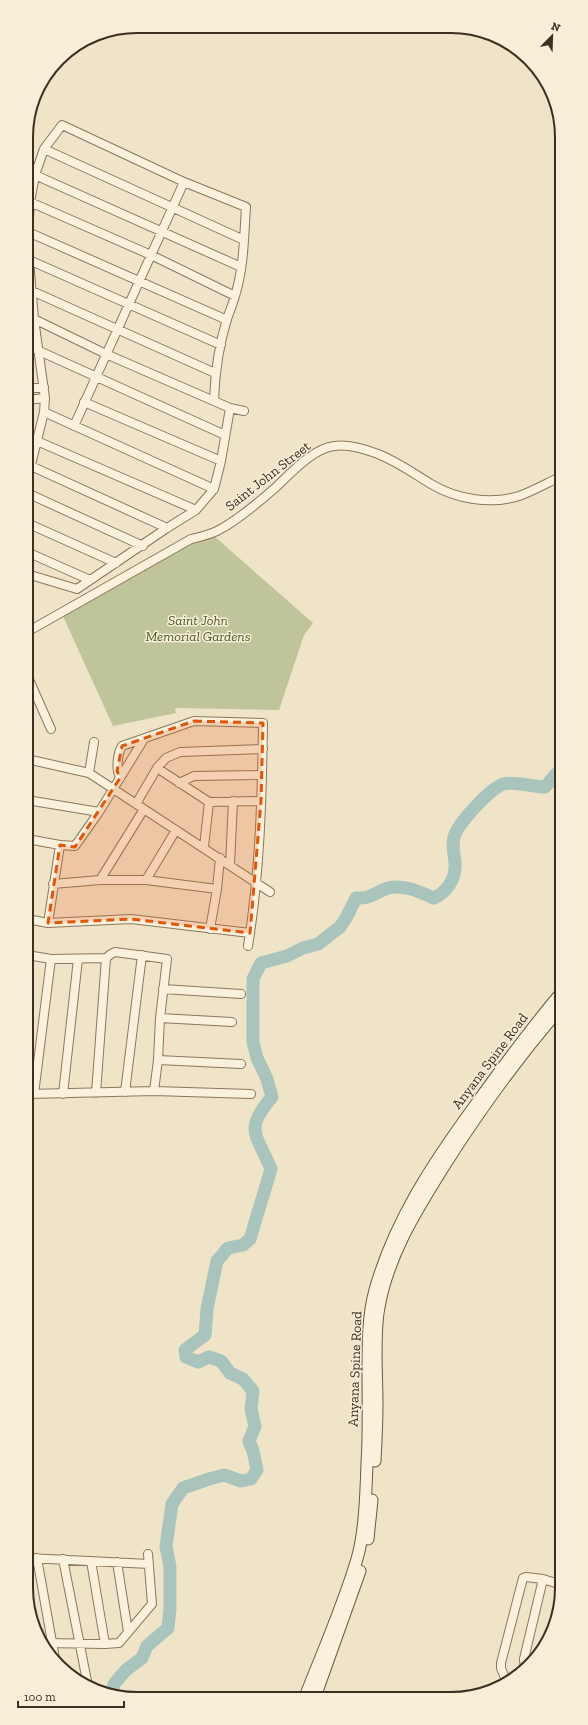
<svg xmlns="http://www.w3.org/2000/svg" width="588" height="1725" font-family="'Zilla Slab',serif">
<style>
.cemetery{fill:#bfc49a}
.lines{fill:none;stroke-linecap:round;stroke-linejoin:round}
.river{stroke:#a9c4bc;stroke-width:13}
.minor-casing{stroke:#8d765c;stroke-width:10}
.secondary-casing{stroke:#6f573f;stroke-width:13}
.minor{stroke:#faf1dc;stroke-width:8}
.secondary{stroke:#faf1dc;stroke-width:11}
.marked{fill:#df570d;fill-opacity:0.2;stroke:#df570d;stroke-width:3;stroke-dasharray:8 5;stroke-linejoin:round}
.labels{text-anchor:middle;dominant-baseline:central;stroke-width:3;stroke-linejoin:round;paint-order:stroke}
.street-label{font-size:14px;fill:#3d2e20;stroke:#f7eed8}
.park-label{font-size:14px;font-style:italic;fill:#4d5a26;stroke:#f7eed8}
.rim{fill:none;stroke:#3d2e20;stroke-width:2}
</style>
<rect width="100%" height="100%" fill="#f0e4c8"/>
<!-- cemetery -->
<path class="cemetery" d="M214 536 313 623 304 635 279 710 175 708 176 713 113 726 62 614 189 541Z"/>
<g class="lines">
<!-- river -->
<path class="river" d="M112 1695 114 1684 126 1670 142 1658 147 1646 168 1628 170 1608V1567L166 1546 172 1504 183 1488 209 1479 224 1475 241 1481 251 1479 257 1470 253 1451 249 1441 255 1426 251 1409 253 1391 243 1379 230 1373 221 1361 209 1357 198 1362 186 1357 185 1350 205 1335 207 1309 217 1261 228 1248 243 1245 250 1239 271 1169C257 1134 243 1131 272 1097L267 1079 257 1058 253 1042V979L261 963 287 956 303 948 318 944 340 927 346 918 356 898C372 899 375 892 388 888 404 884 420 892 434 898 445 893 455 881 455 867 456 857 451 850 454 837 458 823 489 790 503 784 513 781 534 787 545 787L556 774 561 773"/>
<defs>
<path id="minor" d="M44 149 244 240
M35 175 241 267
M30 202 151 255 235 296
M28 232 227 320
M29 260 221 345
M32 291 215 373
M34 319 106 354 230 408 244 411
M37 350 225 435
M27 389 44 387
M27 400 45 398
M84 402 221 461
M44 412 214 489
M74 426 184 182
M37 441 196 510
M31 466 167 528
M27 481 44 412 45 398 34 319 29 260 28 232 30 202 35 175 44 149 62 125 184 182 246 207C244 237 244 267 235 296 233 303 230 311 227 319 219 345 215 373 214 400
M27 493 143 546
M27 523 116 563
M27 552 90 580
M27 574 77 589 167 528 196 510 214 489 221 461 230 408
M27 632 191 539C199 537 209 535 217 531 237 521 259 502 275 488 291 473 312 449 334 446 349 444 364 449 378 454 398 462 413 473 431 484 456 499 490 505 519 496 533 491 547 483 560 477
M27 675 51 729
M27 759 89 773 270 892
M157 768 209 802
M89 773 94 742
M120 778C116 769 117 755 122 746L194 721 263 723C262 797 260 873 248 946
M179 783 194 776 262 775
M27 800 99 812
M136 804 157 768 166 758 180 752 263 749
M27 839 60 845 75 846 99 812 144 739
M204 847 209 802 261 801
M230 865 233 801
M100 880 144 809
M146 880 176 830
M53 884 100 880H146L217 889
M27 919 48 923 131 919 250 933
M48 923 60 845
M210 929 217 889 220 858
M27 955 51 959 106 958 96 1093
M106 958 111 954 115 952 167 959 160 1018 158 1060 154 1091
M163 989 241 994
M160 1018 232 1022
M158 1060 241 1064
M125 1092 142 955
M28 1094 154 1091 251 1094
M34 1094 51 959
M63 1094 78 959
M28 1558 149 1564
M37 1558 55 1659
M63 1559 87 1681
M91 1561 105 1644
M117 1562 128 1632
M553 1630 557 1614
M46 1643 105 1644 119 1643 152 1604 148 1554
M525 1669 524 1659 543 1579
M507 1683 501 1668V1663L523 1578 526 1577 543 1579 562 1585"/>
<path id="secondary" d="M375 1461C376 1442 377 1423 377 1404 377 1374 374 1343 378 1313 386 1258 417 1209 446 1163 481 1108 519 1056 561 1007
M368 1539 372 1500
M305 1697C323 1651 343 1606 357 1559 365 1532 366 1492 367 1463 369 1432 368 1401 368 1370 368 1343 368 1315 375 1290 394 1222 433 1163 474 1107 502 1068 530 1030 561 993
M315 1697 360 1571"/>
</defs>
<!-- minor casing -->
<use href="#minor" class="minor-casing"/>
<!-- secondary casing -->
<use href="#secondary" class="secondary-casing"/>
<!-- minor -->
<use href="#minor" class="minor"/>
<!-- secondary -->
<use href="#secondary" class="secondary"/>
</g>
<!-- marked area -->
<path class="marked" d="M194 721 263 723 261 801 250 933 131 919 48 923 60 845 75 847 120 778 117 771 122 746Z"/>
<g class="labels">
<!-- street labels -->
<g class="street-label">
<text transform="translate(268 476) rotate(-38)">Saint John Street</text>
<text transform="translate(490 1061) rotate(-53)">Anyana Spine Road</text>
<text transform="translate(355 1369) rotate(-88)">Anyana Spine Road</text>
</g>
<!-- park labels -->
<g class="park-label">
<text x="198" y="620">Saint John<tspan x="198" dy="16">Memorial Gardens</tspan></text>
</g>
</g>
<!-- crop -->
<path d="M0 0H588V1725H0ZM137 33H451A104 104 0 0 1 555 137V1588A104 104 0 0 1 451 1692H137A104 104 0 0 1 33 1588V137A104 104 0 0 1 137 33Z" fill="#f7eed8" fill-rule="evenodd"/>
<path class="rim" d="M137 33H451A104 104 0 0 1 555 137V1588A104 104 0 0 1 451 1692H137A104 104 0 0 1 33 1588V137A104 104 0 0 1 137 33Z"/>
<!-- north arrow -->
<g transform="translate(552 36) rotate(23)" stroke="#f7eed8" stroke-width="3" paint-order="stroke">
<path d="M0-3L7 15L0 10L-7 15Z" fill="#3d2e20"/>
<text y="-6" font-size="11" font-weight="bold" text-anchor="middle" fill="#3d2e20">N</text>
</g>
<!-- scale -->
<path d="M18 1701v6h106v-6" fill="none" stroke="#3d2e20" stroke-width="2"/>
<text x="24" y="1701" font-size="12" fill="#3d2e20" stroke="#f7eed8" stroke-width="3" paint-order="stroke">100 m</text>
</svg>
